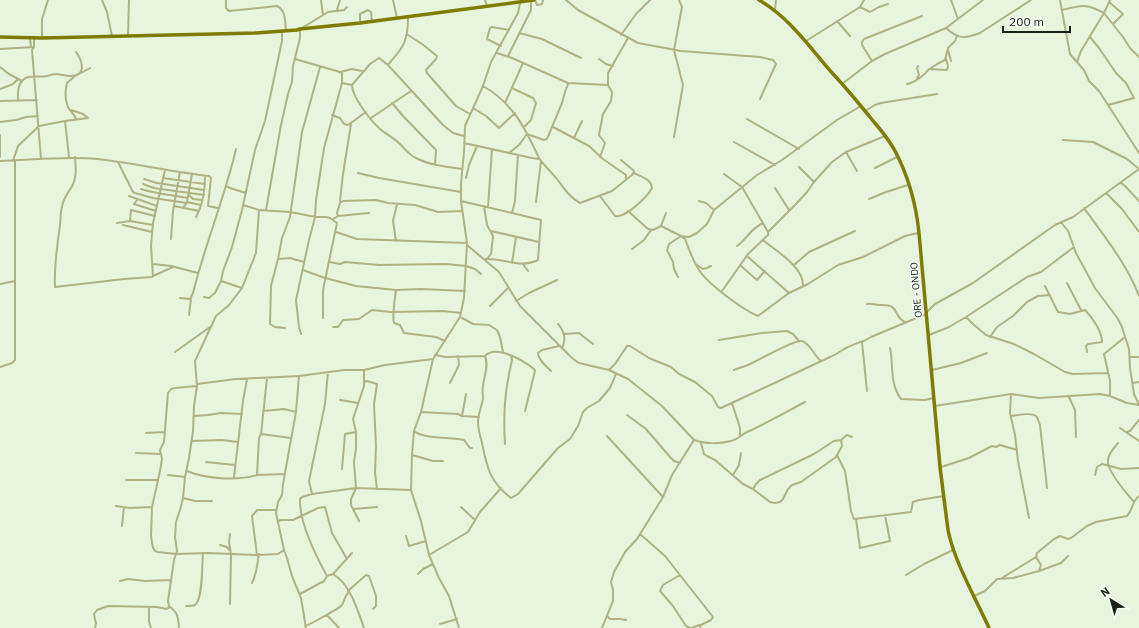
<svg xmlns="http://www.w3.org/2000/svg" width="1139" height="628" font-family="'IBM Plex Sans',sans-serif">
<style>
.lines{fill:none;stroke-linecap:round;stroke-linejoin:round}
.street{stroke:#b1b282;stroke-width:2}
.primary{stroke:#7f7d01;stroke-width:3.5}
.labels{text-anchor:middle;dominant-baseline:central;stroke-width:3;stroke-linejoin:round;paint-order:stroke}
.street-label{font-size:10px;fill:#1b2018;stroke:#f9fef6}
</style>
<rect width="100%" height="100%" fill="#e7f4de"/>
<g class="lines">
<!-- street -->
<path class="street" d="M102 0 107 12 112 36
M226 0V8L229 11 277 6C286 10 285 22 286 31
M321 0 323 15
M393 0 397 18
M485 0 487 6
M535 0 537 5 542 4 543 0
M566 0 578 10 638 43 681 51 760 57 773 60 776 64 760 99
M951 0 958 19
M1060 0 1070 54 1084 70 1089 81 1099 91 1139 153
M1110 0 1104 13 1123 37 1130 48 1139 57
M1109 2 1123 14 1113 24
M860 7 870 12 879 7 888 4
M337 10 340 0
M775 10 776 0
M1062 10C1081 5 1086 3 1104 13L1081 51 1077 62
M837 21 850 36
M360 23V14L368 10 371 12 372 21
M302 28 328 12 344 10 347 7
M946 28C958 39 964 39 980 33L1031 0
M519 33 542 39 581 58
M408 35 422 44 437 56 436 59 426 70 427 73 456 106 470 114
M621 35 636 14 650 0
M128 36 129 0
M1090 37 1099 48 1116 73 1126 83 1134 98 1108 105
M30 38 31 47
M34 38V47L32 50 41 159
M42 38V19L48 0
M806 41 860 7 864 0
M501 46 487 39 490 28 492 27 509 30
M0 49 34 47
M948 50 951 61
M497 53 512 58 568 83 608 85 612 92 611 101 603 114 599 135 605 143 600 157
M508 56 531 10V1
M295 59 340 72 342 73V83L324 148 316 200 315 217 309 240 296 300 299 327 301 334
M599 59 606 64 613 66
M872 61 862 45V42L864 39 922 16
M388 65C403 47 408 43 408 17
M0 67 9 74 22 81
M931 68 937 64 945 60 948 48 955 41 957 36
M340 72 352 69 362 71
M81 73 90 68
M75 76 67 83C65 91 65 101 69 109 72 113 75 115 76 119
M917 78 919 75 917 68 918 66
M342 83 352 85
M842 84 872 61 885 54 946 28 983 0
M907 84C914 83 925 75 929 69L947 70 948 66 946 59
M608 85V73L628 38
M483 86C513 103 525 128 539 158 542 163 552 173 557 179 564 188 570 198 580 203L612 191 632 175 634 172 633 170 621 160
M512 88 533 98 536 103 531 120 524 127
M0 89 13 84 18 79
M0 101 37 100
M18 101C18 94 17 85 23 80 28 74 40 78 47 76 50 75 53 74 56 74 60 74 65 76 69 76 87 77 83 62 76 52
M392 103 403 116 436 150 435 164
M505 103 523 63
M473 108 486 116 499 128 515 113
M71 110 83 114 88 118
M865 111 875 105 881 103 937 94
M332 115 340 118 344 124 348 125 366 112
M371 118 411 91
M747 119 799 149
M65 121 69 157
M0 122 16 120 26 117 38 116
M553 127 589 146 603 159 626 175V180
M527 134 544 140 547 139 562 103 565 92 568 84
M0 135V157
M674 137 683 85 674 50 682 7 679 0
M574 138 582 121
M1063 140 1093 142 1127 159 1139 169
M734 142 775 165
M464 143 532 158 539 159
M846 152 857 171
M509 153 519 145 527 134
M75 157C76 168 77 178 71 188 67 194 63 199 62 207 60 213 61 219 60 225 57 246 54 266 55 287L124 279 152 277 153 276 151 246 153 223 165 170
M0 161C32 160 65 156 97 159 135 163 171 172 209 176L211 178 208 206 218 208
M13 161 18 146 39 126 65 121 88 118
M118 162 133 192 135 193 153 198 187 203
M799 167 814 182
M875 168 897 157
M462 169C447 167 429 165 416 158 409 155 405 149 400 144 394 138 386 134 380 129 371 121 352 97 352 85L370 64 379 58 388 65 443 125 453 133 464 136
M358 173 379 178 461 192
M724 174 742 187 768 232
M163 178 205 184
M466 178 469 165 477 146
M144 179 157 183 204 190
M1121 183 1125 186 1139 201
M143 184 154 188 204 195
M226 186 230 188 246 193
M775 188 789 210
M141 189C157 194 172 195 188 198
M1106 193 1122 209 1139 232
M189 195 193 199 202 200
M129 196 157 206
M600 196 615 216C626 218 647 197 652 188 651 179 642 177 634 173
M869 199 886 192 908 185
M137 200 134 204 156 211
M340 201 343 174 351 124
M461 201 512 213 515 201 518 155
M699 201 706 203 714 210
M187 202 201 205
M536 202 541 161
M243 205 259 210 290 212 316 217H326L330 218 337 223 323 290V318
M174 206 199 211
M484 206 487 225 493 236 491 254 487 259
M184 207 187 202 192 174
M488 207 492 149
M1084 208C1104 236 1127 264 1139 296
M266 210 281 125 288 94 292 82 293 66 300 38V29
M628 211 648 229 653 230 661 226
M338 216 369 213
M196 217C203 205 205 189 205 176
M333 219 338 216 337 213 340 203 343 201 376 200 388 203 415 205 438 212 462 211
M130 221 131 210 155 216
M117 223 130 221 153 225
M123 225 152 232
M661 226 681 236 689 237 697 233 707 224 714 210 757 175 782 160 837 120 861 106
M661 226 666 213
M491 231 539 242
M336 232 357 239 467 243
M171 239 173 211 180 172
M763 240C776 251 804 267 803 286
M396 241 393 221 397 204
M467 245 499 272 520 306 572 358 579 363 609 370 628 379 662 406 694 440C705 444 720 444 731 441 737 440 741 435 747 432 767 423 786 412 805 402
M737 246C747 239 749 230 763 223
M632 249 644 240 651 230
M748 257 789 293
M278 259 290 258 304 262
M486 259C504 258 520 269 538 260L541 220 512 213
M330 262 340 264 345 262 379 265 446 264 466 266 475 269 481 274
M512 263 516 237
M153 264 171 266 198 273
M523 264 528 271
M697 265 703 269 707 268 711 266
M794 265 809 252 855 231
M741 266 757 280 765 271
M303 270 325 278 356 286 396 290 421 289 465 291
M153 276 173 267
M678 277 674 269 673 262 667 250 669 244 681 236 685 239C689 249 693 261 699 270 708 284 743 310 758 316L789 293 808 284 838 265 863 257 905 236 918 233
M221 281 242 288
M1067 283 1081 310
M0 284 15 281
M1045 286 1058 312 1070 314 1085 310C1092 317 1102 331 1102 342L1088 344 1086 346 1087 352
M396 290C395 297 392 318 394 323L400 325 404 333 436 337 445 341
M722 291 748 254 768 235V232L796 204 807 192 814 182 832 162 846 152 885 136
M204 297 209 298 215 293 221 281 223 271 232 247 242 210 255 150 265 121 282 41V31
M180 298 190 299 193 293C205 244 225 197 236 149
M516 301 529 293 557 280
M867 304C872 303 876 305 880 305 901 304 892 316 905 322
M490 306 508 288
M927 312 935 304 973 283 1055 225 1073 217 1139 169
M189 315 191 299
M966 317 974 325 986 335 1014 344 1034 354 1065 372 1073 374 1108 373
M462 318 473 324 489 325 497 330 500 337 503 352
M558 324C565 332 566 339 562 349
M333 327H338L343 320 359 319 372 310 391 312 443 311 461 313
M285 328 275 327 270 324 271 286 278 259 282 238 290 217 302 132 320 67
M565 334 579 333 593 344
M929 335 949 327 966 317 1027 277 1041 272 1074 247
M990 337 997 327 1013 316 1027 302 1038 296 1050 295
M719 340 762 333 787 331 793 334 799 341
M890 348C894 367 889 382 901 399L925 400 933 398
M175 352 210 327
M435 355 446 357 485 356C496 344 524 361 534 369L535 371 525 411
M485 356C489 364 484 377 483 386 482 390 483 394 483 398 482 406 478 414 478 422 478 429 480 436 482 443 487 468 490 482 511 498L518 494 558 448 570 439 578 426 583 412 587 408 599 401 610 388 616 374
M1130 357H1139
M0 367 12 363 15 360V161
M609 370 615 364 627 346H630L649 358 671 367 679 374 695 382 712 396 718 407 721 408C757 391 794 374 830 357 836 355 840 351 846 348 852 345 858 343 863 341
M734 370C738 368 743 367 748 365 758 361 794 339 802 341 811 344 814 356 821 361
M932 370 961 363 987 353
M551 371C546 366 538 360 538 353L542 350 559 346
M328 372 325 404 309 481 312 494 356 488 411 490
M299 376 296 412 283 484 282 495 278 502 276 513 284 550 287 558 292 576 301 598 306 628
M364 382 367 381 377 384 374 404 376 446 375 473 377 489
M450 383 459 365 458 356
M1133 383 1139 382
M197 384 236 379 299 376 344 370H364L385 365 433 359
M867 391 862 342 871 337 926 314
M1011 394 1010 413 1015 435 1018 461 1029 518
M1110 396V381L1104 354 1125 337
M1069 397 1075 410 1076 437
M340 400 358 403
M732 403 740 428V436
M935 406 1011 394 1039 398 1100 394 1110 396 1127 403 1139 405 1134 394 1130 368 1129 349 1122 327 1118 319 1095 288 1076 253 1068 231 1061 222
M263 411 284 409 296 412
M421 412 458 414 462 416 479 417
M627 415 646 429 670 457 674 461 680 463
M194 416 208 415 221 413 242 414
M462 416 466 394
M1012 416C1018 415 1031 412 1036 416 1038 418 1039 423 1040 425L1047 488
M1120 428 1139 441
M414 431C423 439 451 437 464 440L470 448H472
M1127 432 1130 431 1139 420
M146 433 165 432
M261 434 267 378
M192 441 222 440 238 442
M701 443 704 454 707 456 715 460 743 484 753 489 770 502 775 503 780 502 783 499 788 489 792 485 801 482 836 457 842 446 841 440 847 435 852 437
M1118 443C1114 448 1108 454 1108 460 1106 470 1127 494 1134 502
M505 444C503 413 505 390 512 360L511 356
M136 453 161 454
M412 455 433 461H443
M837 455 845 471 851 511 854 519 911 512 913 502 919 500 944 496
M206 462 235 465
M941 467 969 458 992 446 996 447 1000 445 1017 450
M342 469 345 434 356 432
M187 471C206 479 238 481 257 475L259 438 261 434 291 438
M168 475 185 477
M257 475 285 474
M733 475 739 465 741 453
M1095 475 1097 467 1102 464 1121 469 1139 468
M234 477 243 401 247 379
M126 480H157
M753 489 756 484 760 480 814 454 834 441 841 440
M312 494 302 497 300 499C299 523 316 556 327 576L333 574 352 553
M663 497 672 475 694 440
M183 498 195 501H212
M116 506 130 508 152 507 160 471 162 459 160 450 164 442 168 393 171 389 175 388 197 386
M152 507 151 536 153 548 155 551 158 552 176 554 208 553 257 555 278 554 284 550
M461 507 475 520
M353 509 377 507
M856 519 860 548 890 541 885 515
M279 521 281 520H293L318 508 325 507 332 533 347 559
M359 521 351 505V499L356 488 354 462 356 449V432L353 419 364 386V370
M122 526 124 507
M230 534 229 542 231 554 230 604
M640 534 665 556 713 617 711 620 701 625 700 628
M406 536 409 546 426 541
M220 545 227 547 230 551
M257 555 252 516 257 510H276
M429 555 468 532 480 512 501 488
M1039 571 1041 565 1036 557 1037 553 1054 539 1060 536 1068 539 1071 538 1087 526 1096 522 1127 516C1133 510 1132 501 1139 496
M333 574C351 585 357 609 364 628
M418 574 423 569 433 564
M680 575 663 585 660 591 673 606 686 626 690 628
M906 575 924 564 953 550
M1002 578 1036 557
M120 581 128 579 145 581 171 580
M252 583C257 573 257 566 259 554
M348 591 366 575 369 576 376 596V606L373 609
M300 594 324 581 327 576
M974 596 985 591 997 579 1013 578 1039 571 1061 563 1068 556
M186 606C189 606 193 606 195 605 203 600 202 563 203 553
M149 607V622L151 628
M327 615 339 628
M607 616 610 619H620L626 620
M440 624 457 619
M305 626C308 626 339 608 341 606 345 602 344 596 349 592
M95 628 96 624 94 614 97 610 108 606 157 607 166 609 170 607
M179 628C178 616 178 613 169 606L168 601 174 560 177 551 175 537 176 522 180 510 183 498 185 477 189 458 193 431 194 406 197 386 195 361 216 316 229 305 242 288 256 253 259 210
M459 628 449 596 439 578 429 555 421 521 411 490 412 455 414 431 421 412 433 359 460 317 464 298 467 243 461 201V183L464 152 465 126 483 86 491 62 518 13 520 3
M602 628 613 601V590L611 582 614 572 625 552 637 539 663 497 607 436
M691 628 700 625"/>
<!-- primary -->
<path class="primary" d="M759 0C790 18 810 48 834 75 848 90 861 106 874 122 881 130 888 139 894 149 908 175 916 203 919 233L940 467 948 530C954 561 976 599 989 628
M0 37 42 38 256 33 297 30 300 29 360 23 534 0"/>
</g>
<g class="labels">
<!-- street labels -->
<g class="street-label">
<text transform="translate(916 290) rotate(-95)">ORE - ONDO</text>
</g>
</g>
<!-- north arrow -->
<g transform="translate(1111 600) rotate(323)" stroke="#f9fef6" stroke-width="3" paint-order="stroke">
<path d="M0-3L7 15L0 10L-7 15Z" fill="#1b2018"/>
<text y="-6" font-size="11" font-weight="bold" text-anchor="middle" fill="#1b2018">N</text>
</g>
<!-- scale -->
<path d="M1003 26v6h67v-6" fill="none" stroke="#1b2018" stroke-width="2"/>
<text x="1009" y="26" font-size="12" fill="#1b2018" stroke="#f9fef6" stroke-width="3" paint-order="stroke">200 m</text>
</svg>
